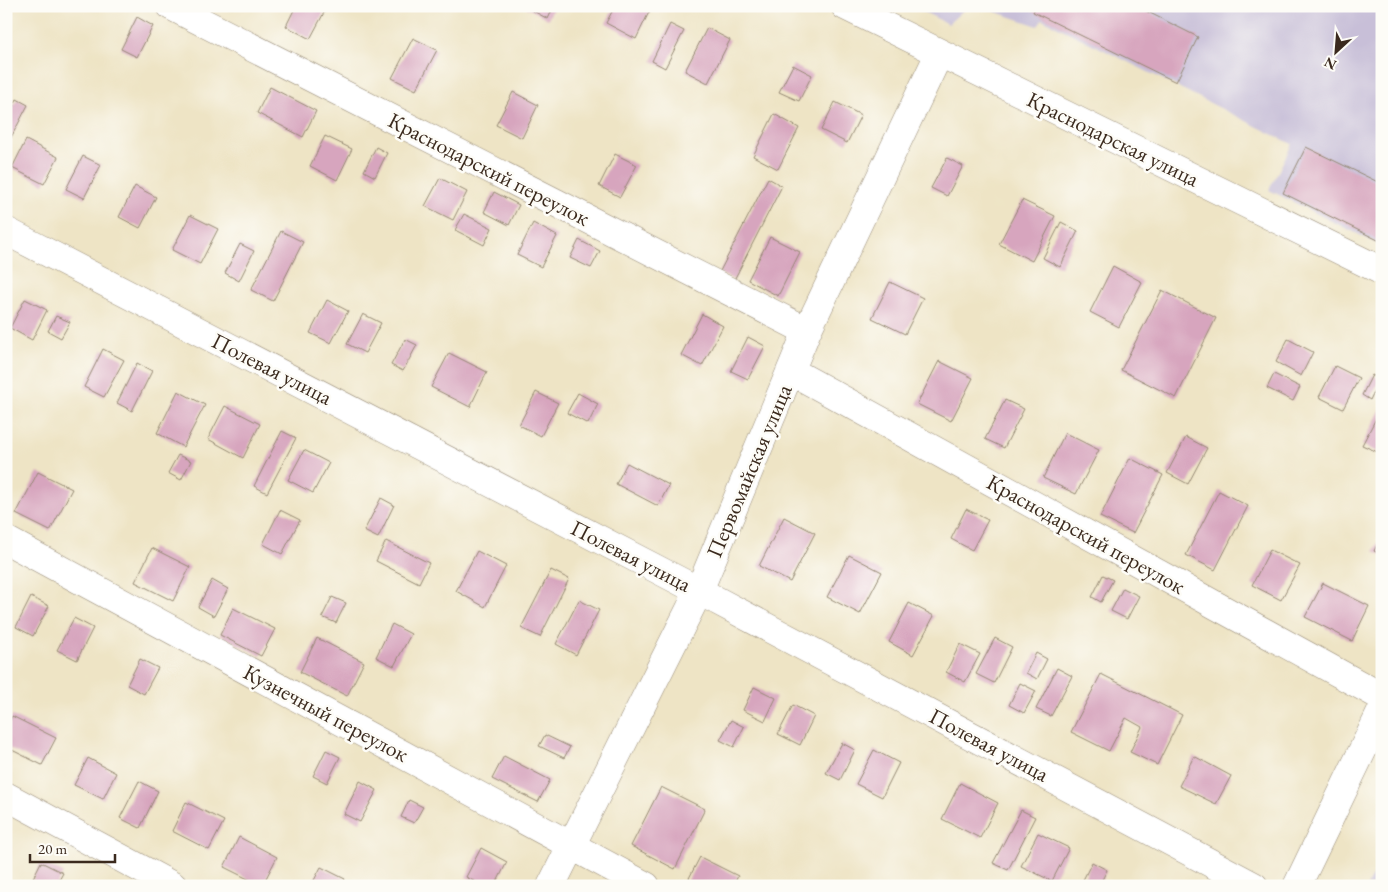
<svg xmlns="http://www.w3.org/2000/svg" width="1388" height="892" font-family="'EB Garamond',serif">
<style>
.industrial{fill:#c8bfd8}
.building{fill:#d7a5be}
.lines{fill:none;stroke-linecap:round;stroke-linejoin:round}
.street-casing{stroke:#948772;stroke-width:29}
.street{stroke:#fff;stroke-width:28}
.labels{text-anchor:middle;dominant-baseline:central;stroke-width:5;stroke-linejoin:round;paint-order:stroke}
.street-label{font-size:22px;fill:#3b2a1e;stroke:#fdfcf7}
</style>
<rect width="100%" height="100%" fill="#fdfcf7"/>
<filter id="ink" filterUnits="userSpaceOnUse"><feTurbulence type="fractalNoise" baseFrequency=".02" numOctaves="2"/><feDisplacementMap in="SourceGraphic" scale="10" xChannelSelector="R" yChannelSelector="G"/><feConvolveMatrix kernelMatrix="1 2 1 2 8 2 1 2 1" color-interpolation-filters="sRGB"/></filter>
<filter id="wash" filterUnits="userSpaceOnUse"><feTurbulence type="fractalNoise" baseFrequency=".0096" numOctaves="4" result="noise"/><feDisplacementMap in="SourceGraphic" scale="20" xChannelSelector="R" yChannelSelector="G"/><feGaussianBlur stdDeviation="1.12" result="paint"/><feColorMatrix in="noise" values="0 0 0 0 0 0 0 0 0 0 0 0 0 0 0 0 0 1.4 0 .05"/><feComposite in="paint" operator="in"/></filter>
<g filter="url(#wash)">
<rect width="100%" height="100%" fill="#eee4c5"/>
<!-- industrial -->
<path class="industrial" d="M912 6H968L948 24Z
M978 6H1382V246L1269 190 1292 144 1042 19 1038 26Z
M1382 857V886H1367Z"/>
<g id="blocks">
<!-- building -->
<path class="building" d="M296 6 327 7 310 39 286 26Z
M524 6H554L548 19Z
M615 6 651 8 636 39 606 23Z
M1036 6H1136L1198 37 1176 82 1033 12Z
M137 17 153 26 137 57 121 49Z
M670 24 684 31 665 68 652 61Z
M707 28 730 40 708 83 685 71Z
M413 38 437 50 416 90 392 78Z
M793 65 812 75 799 101 779 92Z
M270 87 316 111 303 137 257 113Z
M513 92 538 105 522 138 496 125Z
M17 99 28 105 6 147V120Z
M835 102 861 115 847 143 821 130Z
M774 114 799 128 778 169 753 156Z
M325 136 352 149 337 180 310 166Z
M26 140 58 157 44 184 12 168Z
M376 147 387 153 375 177 364 171Z
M1306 147 1382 184V242L1283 193Z
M615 154 637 165 620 197 599 186Z
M83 156 101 165 84 198 66 189Z
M947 158 963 166 947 196 931 188Z
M440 178 467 192 453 220 425 206Z
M768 178 782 186 734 280 719 273Z
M135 186 156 197 140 228 119 217Z
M494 192 519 205 509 225 484 212Z
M1022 200 1055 216 1032 261 999 244Z
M464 214 492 228 484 245 455 230Z
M190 215 218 229 200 264 172 250Z
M1061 222 1078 231 1060 267 1043 258Z
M533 223 557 236 541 267 517 255Z
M281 231 303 242 273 301 251 290Z
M770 237 800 252 778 296 748 280Z
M579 240 600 251 591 268 570 258Z
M240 244 254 251 239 281 225 273Z
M1113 266 1142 282 1119 327 1090 312Z
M890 282 923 298 905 334 872 318Z
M1162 290 1216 318 1176 398 1121 370Z
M25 299 47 310 32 340 10 328Z
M327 300 348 311 331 343 310 333Z
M363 314 381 323 365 353 347 344Z
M702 314 723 326 702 366 681 355Z
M56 316 70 322 61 338 48 331Z
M748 337 765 346 748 379 731 371Z
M405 339 417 345 403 371 391 365Z
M1288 339 1313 352 1301 376 1276 362Z
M103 349 124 360 104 397 84 387Z
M449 353 487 372 470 407 431 387Z
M939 361 973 378 951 421 917 404Z
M137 363 152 371 132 411 117 403Z
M1335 366 1359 378 1343 409 1319 397Z
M1274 374 1300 387 1293 401 1267 388Z
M1372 375 1380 379 1370 400 1362 395Z
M178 391 205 405 183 447 157 433Z
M536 392 558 403 541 436 519 425Z
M578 393 598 404 588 424 567 413Z
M1005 400 1024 409 1004 448 985 439Z
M225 406 260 424 243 458 208 439Z
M1382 407V454L1362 445Z
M282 431 296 438 267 493 254 486Z
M1065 433 1099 450 1076 494 1043 478Z
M1186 437 1207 448 1188 484 1167 473Z
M304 450 329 463 313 493 288 480Z
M178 455 191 461 181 480 168 473Z
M1130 458 1163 475 1133 533 1100 517Z
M627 463 669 485 658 506 616 484Z
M38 472 72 489 50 531 16 514Z
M1219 491 1248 506 1215 570 1186 555Z
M381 498 394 505 378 538 364 531Z
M966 509 988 520 972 550 951 539Z
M280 510 300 520 282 554 263 544Z
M784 517 815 533 790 582 759 566Z
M1380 539 1382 540V555L1374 551Z
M386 541 429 563 419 583 376 561Z
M152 548 190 567 173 601 135 582Z
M1270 550 1300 565 1281 600 1252 585Z
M477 551 506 566 485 607 456 591Z
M849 555 882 572 860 614 827 597Z
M551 570 569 579 540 637 521 628Z
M1103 575 1113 580 1101 602 1092 597Z
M212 580 228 589 214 616 198 607Z
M1323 583 1369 606 1352 641 1305 617Z
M1123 588 1139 596 1127 619 1111 611Z
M31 597 49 606 33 636 16 627Z
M332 597 346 603 336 623 322 617Z
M579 600 599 610 576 655 556 644Z
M909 603 934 616 913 655 889 642Z
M233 608 275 629 261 656 220 635Z
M74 618 93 628 77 660 57 650Z
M392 624 411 634 394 666 376 657Z
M317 638 364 662 347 696 300 672Z
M995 638 1012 647 994 683 976 674Z
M960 644 980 654 965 682 946 672Z
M1036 653 1047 659 1037 679 1026 673Z
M140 659 158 668 144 694 127 685Z
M1057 668 1072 676 1051 716 1036 709Z
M1101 674 1182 715 1157 765 1130 752 1142 727 1126 718 1109 751 1071 732Z
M1020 683 1036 691 1024 713 1009 705Z
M754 687 776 698 765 721 743 710Z
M793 705 814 716 800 745 778 734Z
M12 716 56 738 42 765 6 747V728Z
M731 720 744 727 734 747 720 740Z
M545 735 570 747 564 758 539 746Z
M842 743 855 750 840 780 826 773Z
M326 750 340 757 327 783 313 776Z
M874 750 899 763 882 797 856 784Z
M504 756 550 780 538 802 492 779Z
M1194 756 1231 776 1216 804 1179 786Z
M88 758 116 773 103 799 74 785Z
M139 781 158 791 140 828 120 818Z
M360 781 377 790 360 822 344 814Z
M960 783 998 803 980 838 942 819Z
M661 787 705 809 675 869 631 846Z
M409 800 423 807 414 823 401 817Z
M186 802 224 821 209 850 172 831Z
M1021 810 1035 817 1008 870 993 863Z
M1038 833 1069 848 1052 881 1021 866Z
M239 837 277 857 262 886 224 867Z
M481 848 507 862 495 886H483L466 877Z
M700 857 738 876 733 886 686 884Z
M41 862 63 873 56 886H29Z
M1092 862 1107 870 1099 886H1080Z
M321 867 345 879 342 886H311Z"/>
</g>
</g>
<g filter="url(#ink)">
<use href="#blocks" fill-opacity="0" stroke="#948772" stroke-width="1"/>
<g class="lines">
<defs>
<path id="street" d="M171 6 807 331
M845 6 1382 271
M6 231 699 591 1254 886
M791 371 1382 697
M6 540 646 886
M6 796 173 886
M551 886 699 591 807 331 939 54
M1297 886 1382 710"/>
</defs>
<!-- street casing -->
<use href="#street" class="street-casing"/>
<!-- street -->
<use href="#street" class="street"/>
</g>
</g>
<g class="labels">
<!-- street labels -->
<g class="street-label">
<text transform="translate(1113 139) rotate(26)">Краснодарская улица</text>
<text transform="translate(489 169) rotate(27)">Краснодарский переулок</text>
<text transform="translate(272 369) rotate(27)">Полевая улица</text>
<text transform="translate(749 471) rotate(-67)">Первомайская улица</text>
<text transform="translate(1086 534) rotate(29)">Краснодарский переулок</text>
<text transform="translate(631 556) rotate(27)">Полевая улица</text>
<text transform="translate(326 713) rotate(28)">Кузнечный переулок</text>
<text transform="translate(989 745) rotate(28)">Полевая улица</text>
</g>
</g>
<!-- margin -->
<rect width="1388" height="892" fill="none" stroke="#fdfcf7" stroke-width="25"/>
<!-- north arrow -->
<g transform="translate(1336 52) rotate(206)" stroke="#fdfcf7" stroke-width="4" paint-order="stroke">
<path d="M0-4L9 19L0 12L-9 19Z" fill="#3b2a1e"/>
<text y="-8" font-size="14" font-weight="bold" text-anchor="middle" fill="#3b2a1e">N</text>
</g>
<!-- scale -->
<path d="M30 854v8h85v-8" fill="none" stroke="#3b2a1e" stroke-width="2.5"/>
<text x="38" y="854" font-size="15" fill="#3b2a1e" stroke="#fdfcf7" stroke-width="4" paint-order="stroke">20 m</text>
</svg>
